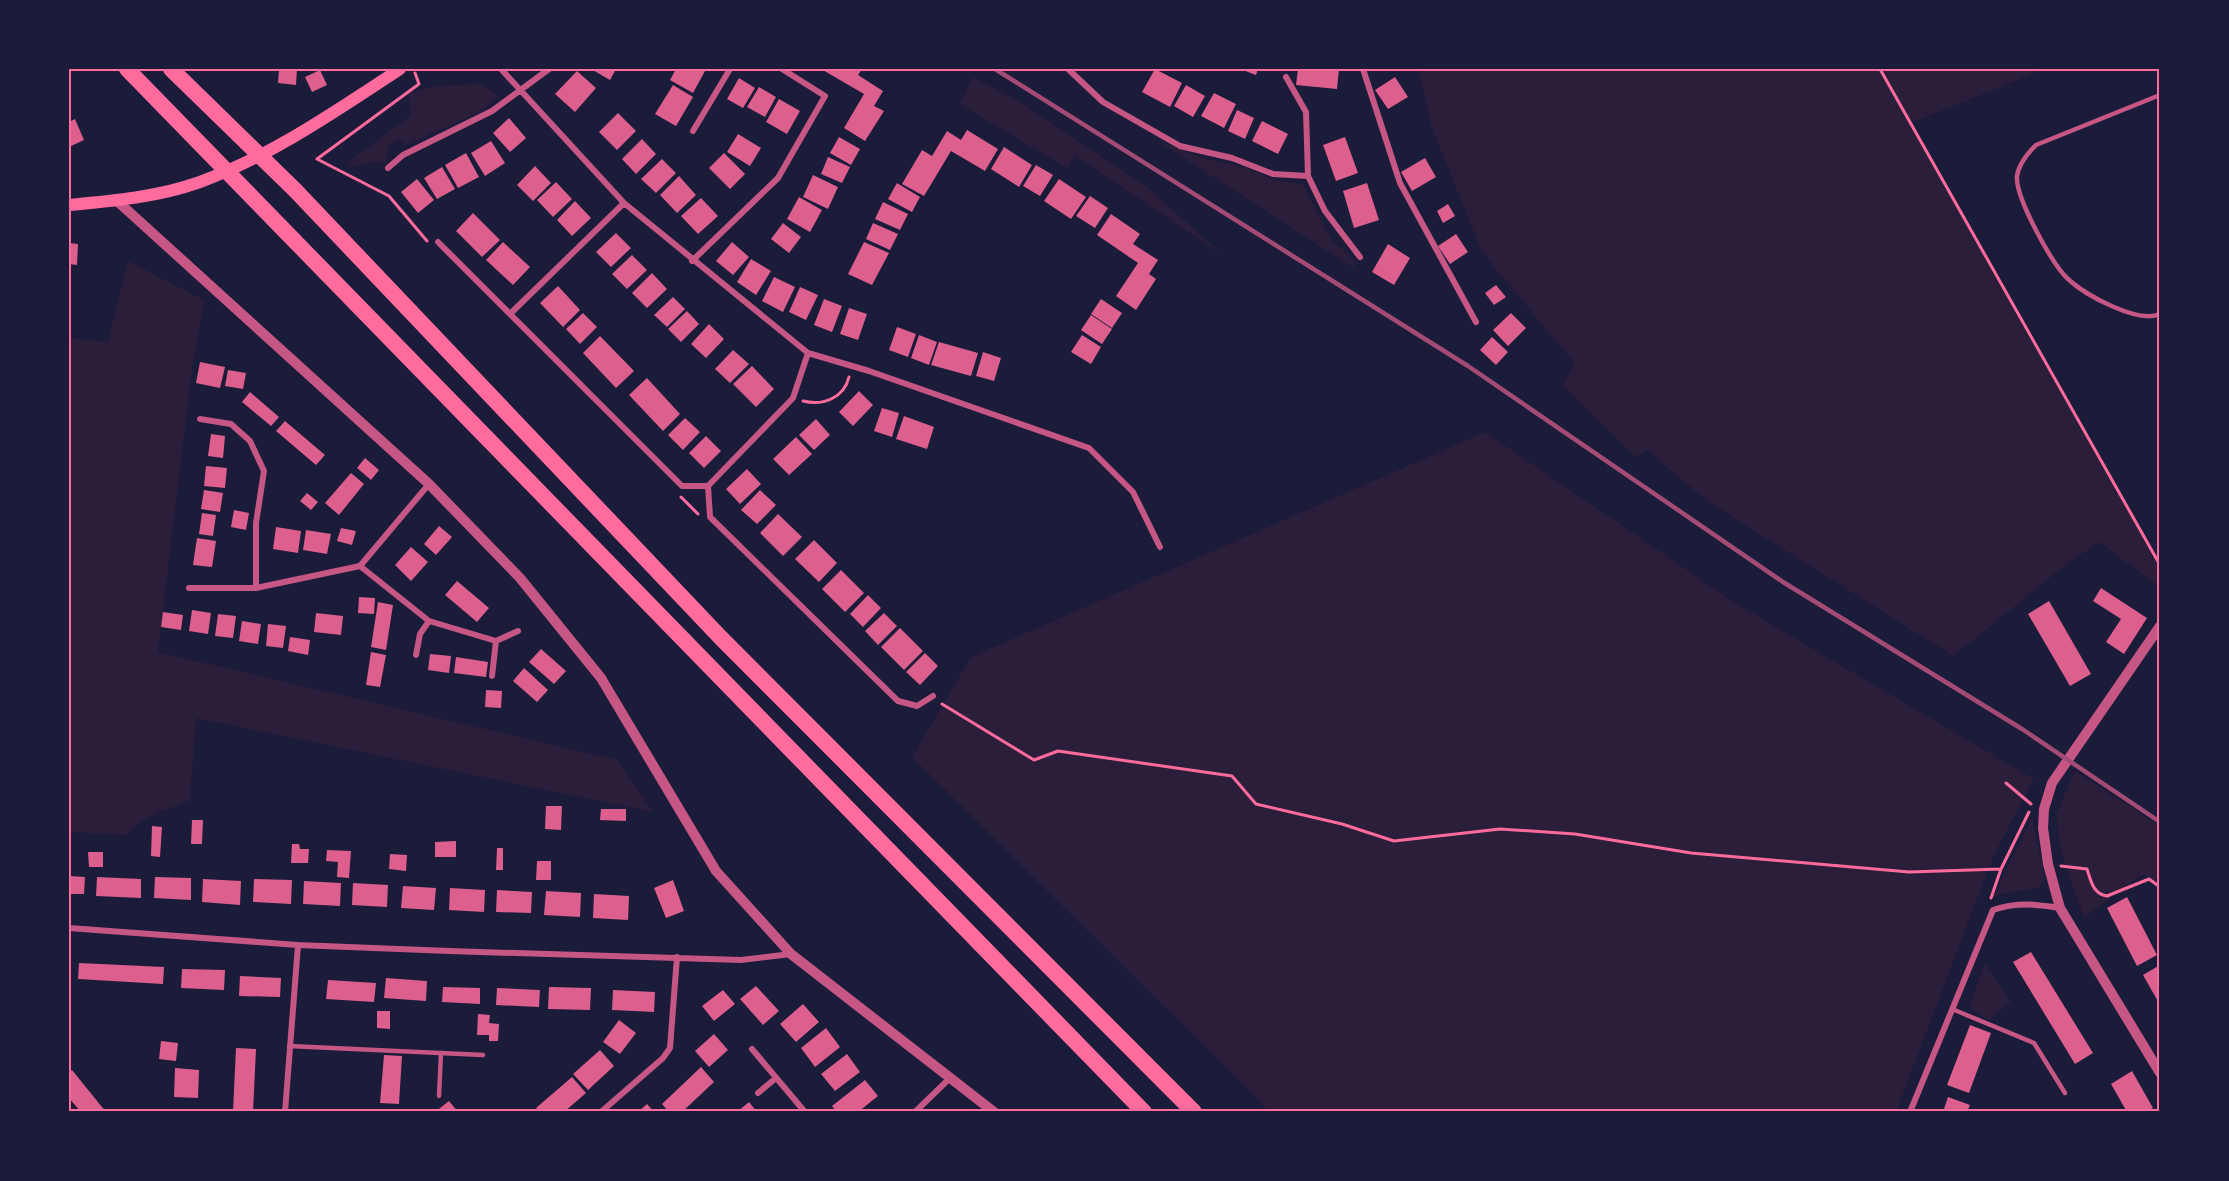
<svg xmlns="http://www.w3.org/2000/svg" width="2229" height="1181" font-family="Roboto,sans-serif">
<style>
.green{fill:#2a1e3b}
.building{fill:#dd5f8e}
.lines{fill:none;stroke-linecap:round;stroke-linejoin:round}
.path{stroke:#ff6b9d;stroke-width:3}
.service{stroke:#c65784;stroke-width:4.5}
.minor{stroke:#c65784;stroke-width:6}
.tertiary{stroke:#c65784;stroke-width:10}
.secondary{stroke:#ff6b9d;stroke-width:12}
.trunk{stroke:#ff6b9d;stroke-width:16}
.rail{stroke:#a44b75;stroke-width:4.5}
.neatline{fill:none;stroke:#ff6b9d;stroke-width:2}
</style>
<rect width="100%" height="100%" fill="#1b1b3a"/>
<!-- green -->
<path class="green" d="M1418 69H2045L1911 123 2160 565V587L2099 542 2067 564 1953 656 1707 501 1647 450 1636 457 1563 386 1574 363 1482 252 1432 128Z
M973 77 1014 98 1146 186 1224 256 1075 156 1067 168 959 104Z
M480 84 500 96 476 114 405 145 399 139 388 146 386 163 374 162 347 168 352 159 411 115 408 93 436 86Z
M1156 140 1202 158 1245 167 1269 178 1303 185 1331 239 1353 259 1355 267 1363 274Z
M128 261 204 300 192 369 158 652 618 760 653 812 196 718 190 800C165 812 146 812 127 835L69 832V338L108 342Z
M1485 432 1737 604 2034 779 1993 857 1896 1112H1270L912 757 971 657Z
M2075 771 2160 826V888L2147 875H2141L2084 918 2062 855 2056 815Z
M2032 818 2045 879 2040 887C2022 892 2011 890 1993 897Z
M1985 962 2011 1002 1989 1020 1971 1010V1002Z"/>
<!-- building -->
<path class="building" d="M279 69H297L296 85 278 83Z
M591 69H616L610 80Z
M676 69H701L705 71 693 93 670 80Z
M821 69H862L858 75 883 91 874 106 884 111 865 141 844 128 864 94Z
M1155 69 1182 83 1170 107 1142 92Z
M1240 69H1258L1256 75Z
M1298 69H1339L1337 89 1296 85Z
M320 70 327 85 312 92 305 77Z
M577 71 596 88 575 112 555 94Z
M1395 77 1408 97 1388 109 1375 90Z
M739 78 755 88 743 108 727 99Z
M673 85 693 97 676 126 655 114Z
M1186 85 1205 96 1193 117 1174 106Z
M759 87 776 97 765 117 747 107Z
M1214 93 1236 104 1224 128 1201 116Z
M779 99 800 111 787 134 766 122Z
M1237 110 1254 118 1245 139 1228 131Z
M618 113 636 131 617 150 599 132Z
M509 118 526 138 510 152 493 133Z
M75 119 84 140 69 147V122Z
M1262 121 1288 134 1278 154 1252 141Z
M967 130 998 149 985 171 951 151 924 196 902 184 922 150 932 156 947 131 961 140Z
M738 134 761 148 750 166 727 152Z
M839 137 860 149 851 165 830 153Z
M1345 137 1358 173 1336 181 1323 145Z
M642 139 656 154 636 174 622 159Z
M491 141 505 163 485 176 471 153Z
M1004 147 1032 165 1019 187 991 169Z
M466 153 479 177 458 188 445 165Z
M724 153 745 174 730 189 709 168Z
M828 157 850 167 842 183 821 174Z
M1425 158 1436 177 1412 191 1401 172Z
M662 159 676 173 656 193 641 179Z
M1036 165 1053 175 1040 196 1023 186Z
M535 166 551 183 533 201 517 185Z
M442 167 455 189 437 199 424 178Z
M813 175 838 187 828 209 803 197Z
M679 176 696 195 677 213 660 195Z
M417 179 434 200 418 213 401 192Z
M1059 179 1086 197 1071 219 1044 201Z
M556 182 572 199 553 217 537 200Z
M897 183 920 197 912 212 888 199Z
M1367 183 1379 220 1354 228 1343 191Z
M1090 196 1108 208 1095 228 1076 216Z
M799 197 822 210 810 232 787 219Z
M701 198 718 216 698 234 681 216Z
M575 201 591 218 572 236 557 220Z
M883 202 908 214 900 230 875 219Z
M1448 204 1455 216 1443 223 1437 211Z
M473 213 500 240 482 257 456 231Z
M1111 214 1140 234 1133 244 1158 260 1149 274 1156 279 1136 310 1116 296 1138 263 1097 235Z
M783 223 801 237 789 253 771 239Z
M873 223 898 234 890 250 866 239Z
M616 233 631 248 611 267 596 252Z
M1456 234 1468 252 1450 264 1438 246Z
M503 242 530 267 513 285 486 260Z
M732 242 749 257 733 275 716 261Z
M864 242 889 253 872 285 848 274Z
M69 243 78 244 77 265 69 264Z
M1388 244 1410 258 1394 285 1372 272Z
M632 255 647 270 627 289 612 274Z
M751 259 771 271 756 295 737 282Z
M652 273 667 289 647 308 632 293Z
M774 277 795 287 783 312 762 301Z
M1496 285 1506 297 1494 305 1485 293Z
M558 286 580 310 563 327 540 303Z
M800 287 818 295 806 320 789 312Z
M673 297 685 309 667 327 654 315Z
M824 299 842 306 832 332 814 325Z
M1101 299 1122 313 1112 328 1091 314Z
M849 308 867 314 858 340 840 334Z
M687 311 699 324 681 342 668 329Z
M583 313 597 327 580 344 566 329Z
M1511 313 1526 328 1508 346 1493 330Z
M1091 315 1112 329 1102 344 1081 330Z
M709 324 724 339 706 358 691 344Z
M897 327 916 334 908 357 889 350Z
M919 335 937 342 929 365 911 358Z
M1082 335 1101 347 1091 364 1071 352Z
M600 336 634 371 616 388 583 353Z
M1492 337 1508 352 1496 365 1480 350Z
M939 342 978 353 971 376 931 365Z
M733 350 749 364 730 383 715 369Z
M983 352 1001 358 994 381 976 376Z
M200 362 225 367 220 388 196 383Z
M752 366 774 389 756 407 733 384Z
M228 370 246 373 243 389 225 386Z
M647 378 680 414 663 431 629 395Z
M859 391 873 405 853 426 839 412Z
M250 392 279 417 271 426 242 402Z
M882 408 899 413 892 437 874 431Z
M904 416 934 427 927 449 896 439Z
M685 418 700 432 683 450 668 435Z
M816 419 830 435 814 450 799 435Z
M285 421 325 455 316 465 276 431Z
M211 434 225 436 223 458 208 456Z
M706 436 721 451 704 468 689 453Z
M796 437 812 454 789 475 773 459Z
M365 458 379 470 371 480 357 468Z
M206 466 227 468 225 488 204 486Z
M747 469 761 484 740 504 726 489Z
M351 473 364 484 339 515 325 503Z
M204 490 223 493 220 512 201 509Z
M760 490 776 505 757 524 741 510Z
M307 493 318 502 311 510 300 501Z
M234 510 249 513 246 530 231 527Z
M202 513 216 515 213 536 199 534Z
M778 514 802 537 783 556 760 533Z
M439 526 452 537 436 555 424 544Z
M276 527 301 531 298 553 273 549Z
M341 528 356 531 352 545 337 541Z
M306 530 331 534 327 554 303 550Z
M197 538 216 541 212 567 193 565Z
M814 540 837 563 819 582 795 559Z
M411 547 428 562 411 581 395 565Z
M841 570 864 593 845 612 822 589Z
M457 581 489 608 477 622 445 595Z
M2101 588 2147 618 2124 654 2106 642 2121 619 2093 601Z
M868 595 881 608 863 627 850 614Z
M359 597 375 598 374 614 358 613Z
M2049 601 2091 674 2070 686 2028 614Z
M378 602 393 605 386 650 371 647Z
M192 610 211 613 208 634 189 631Z
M163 612 183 615 181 630 161 627Z
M316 613 343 616 341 635 314 632Z
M884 613 897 626 878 645 865 631Z
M218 614 236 616 233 638 215 636Z
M242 621 261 624 258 644 239 641Z
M268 624 286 626 283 648 266 646Z
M900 628 923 651 904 670 881 647Z
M290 637 310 640 308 655 288 651Z
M541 649 566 671 554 684 529 662Z
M371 652 386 655 380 687 366 685Z
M925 653 938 666 920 685 906 672Z
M430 654 451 656 449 673 428 670Z
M456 657 488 662 486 677 454 673Z
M524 668 548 690 537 702 513 681Z
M486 690 502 691 501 708 485 707Z
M546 806H562L561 830 545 829Z
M601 809H626V821L600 820Z
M192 820H203L202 844H191Z
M152 826 162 827 160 857 151 856Z
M456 841V857H435V842Z
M292 844H299L300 849H309L308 863H291Z
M497 848H503V870H496Z
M327 850 351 851 349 878 337 877 338 862 326 861Z
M88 852H103V867H89Z
M390 854 407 855 406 871 389 869Z
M537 861H551V880H536Z
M69 876 85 877 84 894H69Z
M97 877 141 879V898L96 896Z
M155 877 191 878V900L154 898Z
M203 879 241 881 240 905 202 902Z
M254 879 292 880 291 904 253 902Z
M673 880 684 911 666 918 654 888Z
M304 881 341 883 340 906 303 904Z
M353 883 388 885 387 907 352 905Z
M403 886 436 888 434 910 401 908Z
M450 888 485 890 484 912 449 910Z
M497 890 532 892 531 913 496 912Z
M546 891 581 893 580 917 544 915Z
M594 894 629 896 628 920 593 918Z
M2127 897 2157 955 2137 966 2107 908Z
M2031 952 2093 1053 2075 1064 2013 962Z
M79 963 164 967 163 984 78 979Z
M2160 965V1005L2143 975Z
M182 969 225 970 224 990 181 988Z
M240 976 281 978 280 997 239 996Z
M386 978 427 981 426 1001 384 998Z
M328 980 376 983 374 1002 326 999Z
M756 986 779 1011 763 1025 740 999Z
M443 987 480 988V1004L442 1002Z
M549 987 591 988 590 1010 548 1009Z
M497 988 540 990 539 1007 496 1005Z
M613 990 655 992 654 1012 612 1010Z
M723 990 735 1004 714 1021 702 1006Z
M803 1004 819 1022 796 1042 780 1024Z
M377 1011H390V1029L377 1028Z
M478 1014 490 1015 489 1023 499 1024 498 1041H489V1035H477Z
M619 1020 636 1033 620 1054 603 1042Z
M1970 1025 1991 1033 1969 1093 1947 1085Z
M826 1028 840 1047 815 1067 801 1048Z
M714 1034 728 1050 709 1067 695 1051Z
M161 1041 178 1043 176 1061 159 1059Z
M236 1048 256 1049 253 1112H233Z
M600 1050 614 1066 588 1090 573 1074Z
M847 1054 860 1072 835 1091 821 1074Z
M384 1055 402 1056 399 1104 380 1103Z
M701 1067 714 1082 682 1112H669L662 1104Z
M175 1068 199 1070 198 1098 174 1097Z
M72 1070 106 1112H81L69 1098V1072Z
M2132 1071 2153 1108 2146 1112H2127L2111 1084Z
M572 1077 586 1093 564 1112H540L536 1108Z
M865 1080 878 1096 858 1112H837L832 1106Z
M1948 1097 1970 1105 1967 1112H1943Z
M449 1101 458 1112H435Z
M749 1102 757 1112H737Z
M647 1104 654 1112H638Z"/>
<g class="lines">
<!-- path -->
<path class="path" d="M1880 69 2160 565
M415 73 419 84 317 159 389 196 427 241
M803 401C823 406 844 398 849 377
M681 497 698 514
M942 704 1034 760 1058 751 1232 776 1256 804 1342 824 1394 841 1500 829 1575 834 1691 853 1909 872 2001 869 2029 812
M2006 783 2031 804
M2061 866 2087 869C2091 881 2093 894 2107 896L2149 879 2160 887
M1991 898 2001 869"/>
<!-- service -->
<path class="service" d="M2160 95 2036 145C2028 153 2019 163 2017 176 2015 197 2052 264 2068 279 2085 295 2138 324 2160 314
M1952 1009 2034 1043 2065 1093
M289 1046 483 1055
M439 1096 441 1053"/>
<!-- minor -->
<path class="minor" d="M501 69 624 203 808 353 869 371 1089 448 1133 492 1160 547
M1068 69 1103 102 1180 146 1232 158 1273 174 1308 176 1325 211 1360 257
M1363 69 1400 183 1476 322
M1286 77 1306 112 1308 176
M693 131 730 69
M388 168 403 155 492 111 549 69
M438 242 682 486H708L793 398 808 353
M692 261 778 178 825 96 782 69
M511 313 624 203
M200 419 231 424 250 441 264 471 256 523V588
M708 486 710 517 898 701 917 706 933 696
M360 566 429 621 496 641 518 631
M189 588H256L360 566 429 484
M416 655 420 634 429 621
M492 676 496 641
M69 928 298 945 449 951 741 960 791 954
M752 1049 805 1112
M758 1093 776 1078
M285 1112 298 945
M601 1112 663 1058 670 1048 677 957
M915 1112 950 1078
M1910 1112 1993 910C2016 902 2036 904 2060 908"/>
<!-- tertiary -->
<path class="tertiary" d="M116 200 429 484 520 578 601 678 716 871 791 954 994 1112
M2160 626 2052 783 2044 809 2043 828 2048 864 2060 908 2160 1073"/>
<!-- secondary -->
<path class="secondary" d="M69 205C113 201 158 197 200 182 273 155 336 111 400 69"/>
<!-- trunk -->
<path class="trunk" d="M127 69 1144 1112
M171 69 295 190 721 638 1194 1112"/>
<!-- rail -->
<path class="rail" d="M995 69 1468 366 1783 582 2022 729 2160 822"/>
</g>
<!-- border -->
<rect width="2229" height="1181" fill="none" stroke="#1b1b3a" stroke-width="141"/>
<rect x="70" y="70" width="2088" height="1040" class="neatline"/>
</svg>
